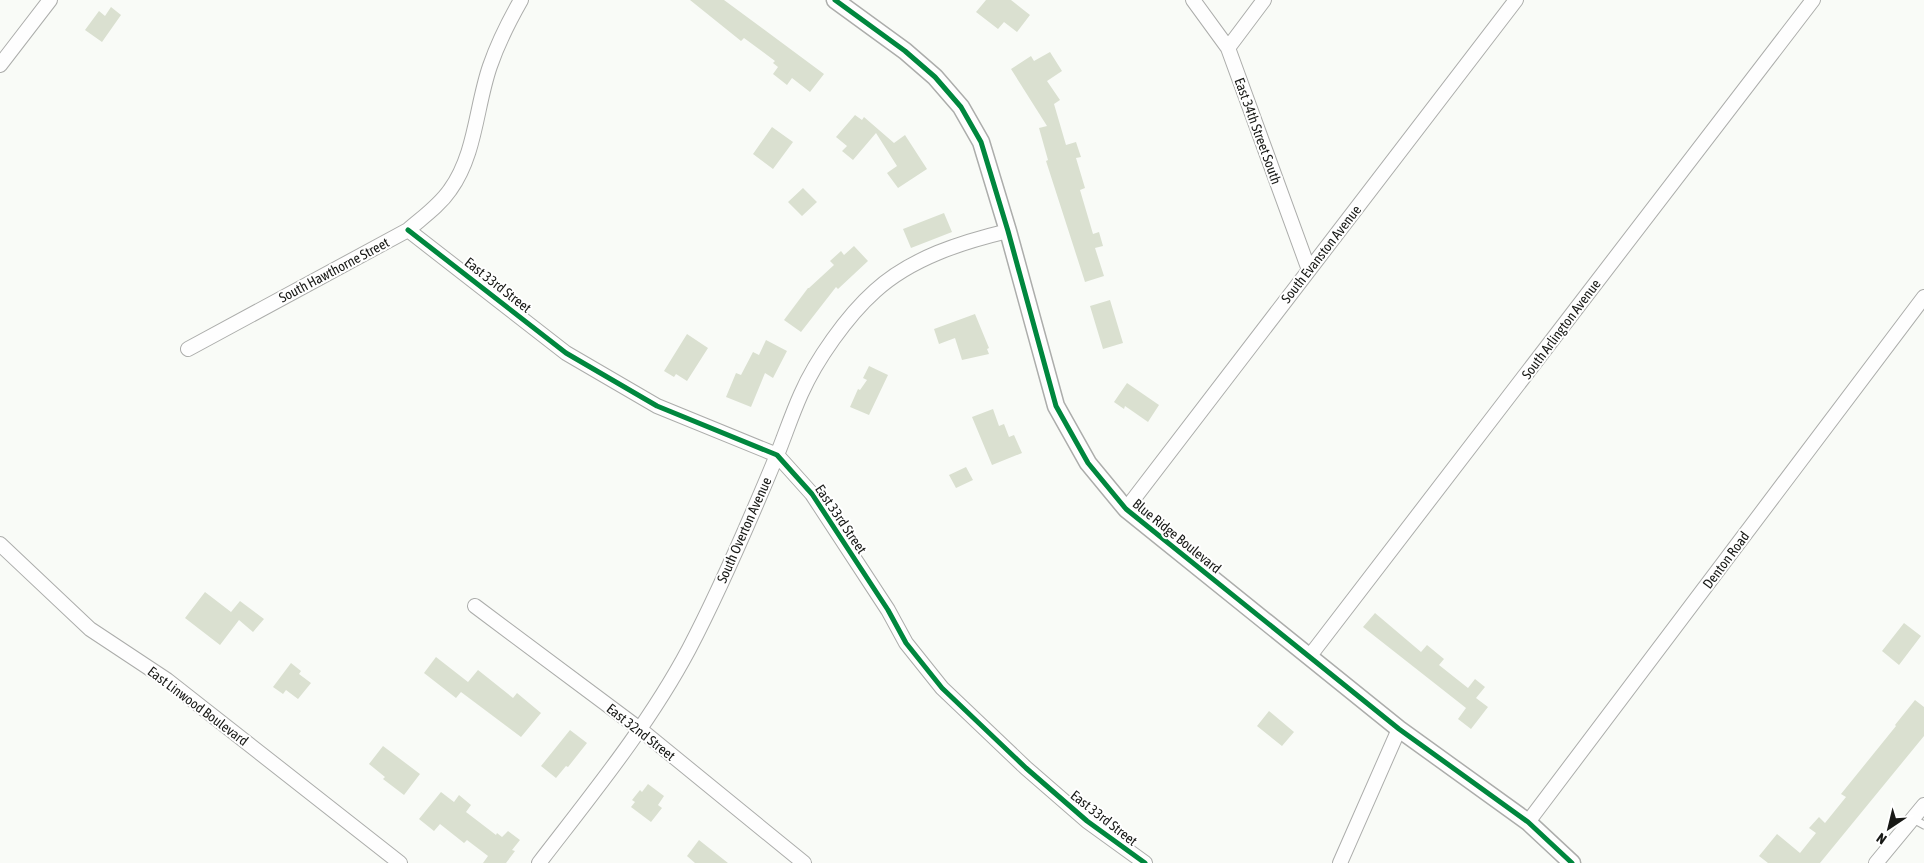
<svg xmlns="http://www.w3.org/2000/svg" width="1924" height="863" font-family="'Asap Condensed',sans-serif">
<style>
.building{fill:#dae0d0}
.lines{fill:none;stroke-linecap:round;stroke-linejoin:round}
.service-casing{stroke:#acadab;stroke-width:9}
.minor-casing{stroke:#acadab;stroke-width:16}
.tertiary-casing{stroke:#acadab;stroke-width:19}
.service{stroke:#fefefe;stroke-width:7}
.minor{stroke:#fefefe;stroke-width:14}
.tertiary{stroke:#fefefe;stroke-width:16}
.cycleway-casing{stroke:#fff;stroke-width:8}
.cycleway{stroke:#00873e;stroke-width:5}
.labels{text-anchor:middle;dominant-baseline:central;stroke-width:4;stroke-linejoin:round;paint-order:stroke}
.street-label{font-size:14px;fill:#181916;stroke:#fff}
</style>
<rect width="100%" height="100%" fill="#f9fbf7"/>
<!-- building -->
<path class="building" d="M690 0H724L824 74 810 92 792 78 787 85 773 74 778 67 773 63 775 61 744 38 741 41Z
M986 0H1011L1030 15 1017 32 1004 22 998 29 976 12Z
M111 7 121 15 102 42 85 30 99 11 105 16Z
M1050 52 1062 71 1047 81 1060 100 1054 104 1066 145 1076 142 1081 157 1076 158 1085 188 1080 190 1093 234 1099 232 1103 246 1095 248 1104 276 1085 282 1046 161 1048 160 1039 128 1047 126 1011 69 1031 56 1034 61Z
M855 115 862 120 864 117 894 143 905 135 927 169 898 188 887 173 897 166 876 133 853 160 842 151 847 146 836 137Z
M772 127 793 142 773 169 753 154Z
M803 188 817 202 802 216 788 202Z
M944 213 952 232 911 248 903 229Z
M854 246 868 261 838 289 836 287 801 332 784 320 808 288H809L834 265 830 261 841 251 844 255Z
M1110 300 1123 343 1103 349 1090 306Z
M975 314 989 348 987 349 989 354 962 360 955 338 939 344 934 329Z
M687 334 708 348 687 381 676 374 674 377 664 371Z
M766 340 787 351 773 378 765 373 751 407 726 397 736 373 741 375 753 352 759 355Z
M869 366 888 375 869 415 850 407 858 389 860 390 867 380 863 378Z
M1127 383 1159 405 1148 422 1125 406 1124 409 1114 402Z
M993 409 999 426 1004 424 1009 437 1014 435 1022 453 992 465 972 417Z
M966 467 973 480 956 488 949 475Z
M205 592 231 612 240 601 264 619 253 632 239 620 220 645 185 618Z
M1375 613 1421 652 1427 645 1444 659 1439 665 1468 688 1475 679 1485 687 1476 698 1488 707 1471 729 1458 719 1466 708 1363 627Z
M1904 623 1921 636 1899 665 1882 651Z
M436 657 468 682 478 670 513 698 517 693 541 713 521 737 461 692 456 698 424 673Z
M291 663 301 671 299 674 311 683 298 699 286 690 283 694 273 687Z
M1915 700 1924 707V736L1820 863H1768L1759 856 1777 834 1800 853 1816 833 1809 828 1819 817 1825 823 1846 797 1841 794 1896 726 1895 725Z
M1269 711 1294 732 1282 746 1257 726Z
M570 730 587 743 568 767 566 766 556 778 541 766Z
M383 746 420 774 404 795 383 779 385 777 369 764Z
M648 784 664 796 658 805 662 808 651 822 631 807 635 802 632 800 640 790 642 792Z
M441 792 454 802 459 795 471 805 466 812 496 835 497 833 502 837 508 831 520 840 512 850 515 851 506 863H483L488 856 467 840 464 843 440 824 434 831 419 819Z
M699 840 728 863H695L687 856Z"/>
<g class="lines">
<defs>
<path id="service" d="M1913 819 1924 825"/>
<path id="minor" d="M1193 0 1228 48 1309 270
M1228 48 1264 0
M0 65 50 0
M408 230 566 353 657 406 777 455 812 494 888 610 906 643 942 688 1026 768 1087 821 1145 863
M188 349 408 230C423 217 439 206 450 190 476 154 476 106 490 66 498 43 509 21 521 0
M1126 509 1516 0
M0 544 90 629 167 680 400 863
M475 606 641 730 804 863
M1309 657 1813 0
M1528 822 1924 297
M539 863C592 794 648 726 689 649 722 586 750 520 777 455 785 435 792 414 801 394 816 360 847 316 875 291 911 258 962 242 1008 231
M1340 863 1399 729
M1876 863 1924 805"/>
<path id="tertiary" d="M835 0 905 51 935 77 961 107 981 142 1008 231 1056 406 1088 463 1126 509 1399 729 1528 822 1572 863"/>
</defs>
<!-- service casing -->
<use href="#service" class="service-casing"/>
<!-- minor casing -->
<use href="#minor" class="minor-casing"/>
<!-- tertiary casing -->
<use href="#tertiary" class="tertiary-casing"/>
<!-- service -->
<use href="#service" class="service"/>
<!-- minor -->
<use href="#minor" class="minor"/>
<!-- tertiary -->
<use href="#tertiary" class="tertiary"/>
<defs>
<path id="cycleway" d="M835 0 905 51 935 77 961 107 981 142 1008 231 1056 406 1088 463 1126 509 1399 729 1528 822 1572 863
M408 230 566 353 657 406 777 455 812 494 888 610 906 643 942 688 1026 768 1087 821 1145 863"/>
</defs>
<!-- cycleway casing -->
<use href="#cycleway" class="cycleway-casing"/>
<!-- cycleway -->
<use href="#cycleway" class="cycleway"/>
</g>
<g class="labels">
<!-- street labels -->
<g class="street-label">
<text transform="translate(1258 131) rotate(70)">East 34th Street South</text>
<text transform="translate(1321 254) rotate(-52)">South Evanston Avenue</text>
<text transform="translate(334 270) rotate(-28)">South Hawthorne Street</text>
<text transform="translate(498 285) rotate(38)">East 33rd Street</text>
<text transform="translate(1561 329) rotate(-53)">South Arlington Avenue</text>
<text transform="translate(841 519) rotate(56)">East 33rd Street</text>
<text transform="translate(744 530) rotate(-66)">South Overton Avenue</text>
<text transform="translate(1177 536) rotate(39)">Blue Ridge Boulevard</text>
<text transform="translate(1726 560) rotate(-53)">Denton Road</text>
<text transform="translate(198 706) rotate(37)">East Linwood Boulevard</text>
<text transform="translate(641 732) rotate(38)">East 32nd Street</text>
<text transform="translate(1104 818) rotate(38)">East 33rd Street</text>
</g>
</g>
<!-- north arrow -->
<g transform="translate(1889 828) rotate(215)" stroke="#ffffff" stroke-width="4" paint-order="stroke">
<path d="M0-4L9 19L0 12L-9 19Z" fill="#181916"/>
<text y="-8" font-size="14" font-weight="bold" text-anchor="middle" fill="#181916">N</text>
</g>
</svg>
